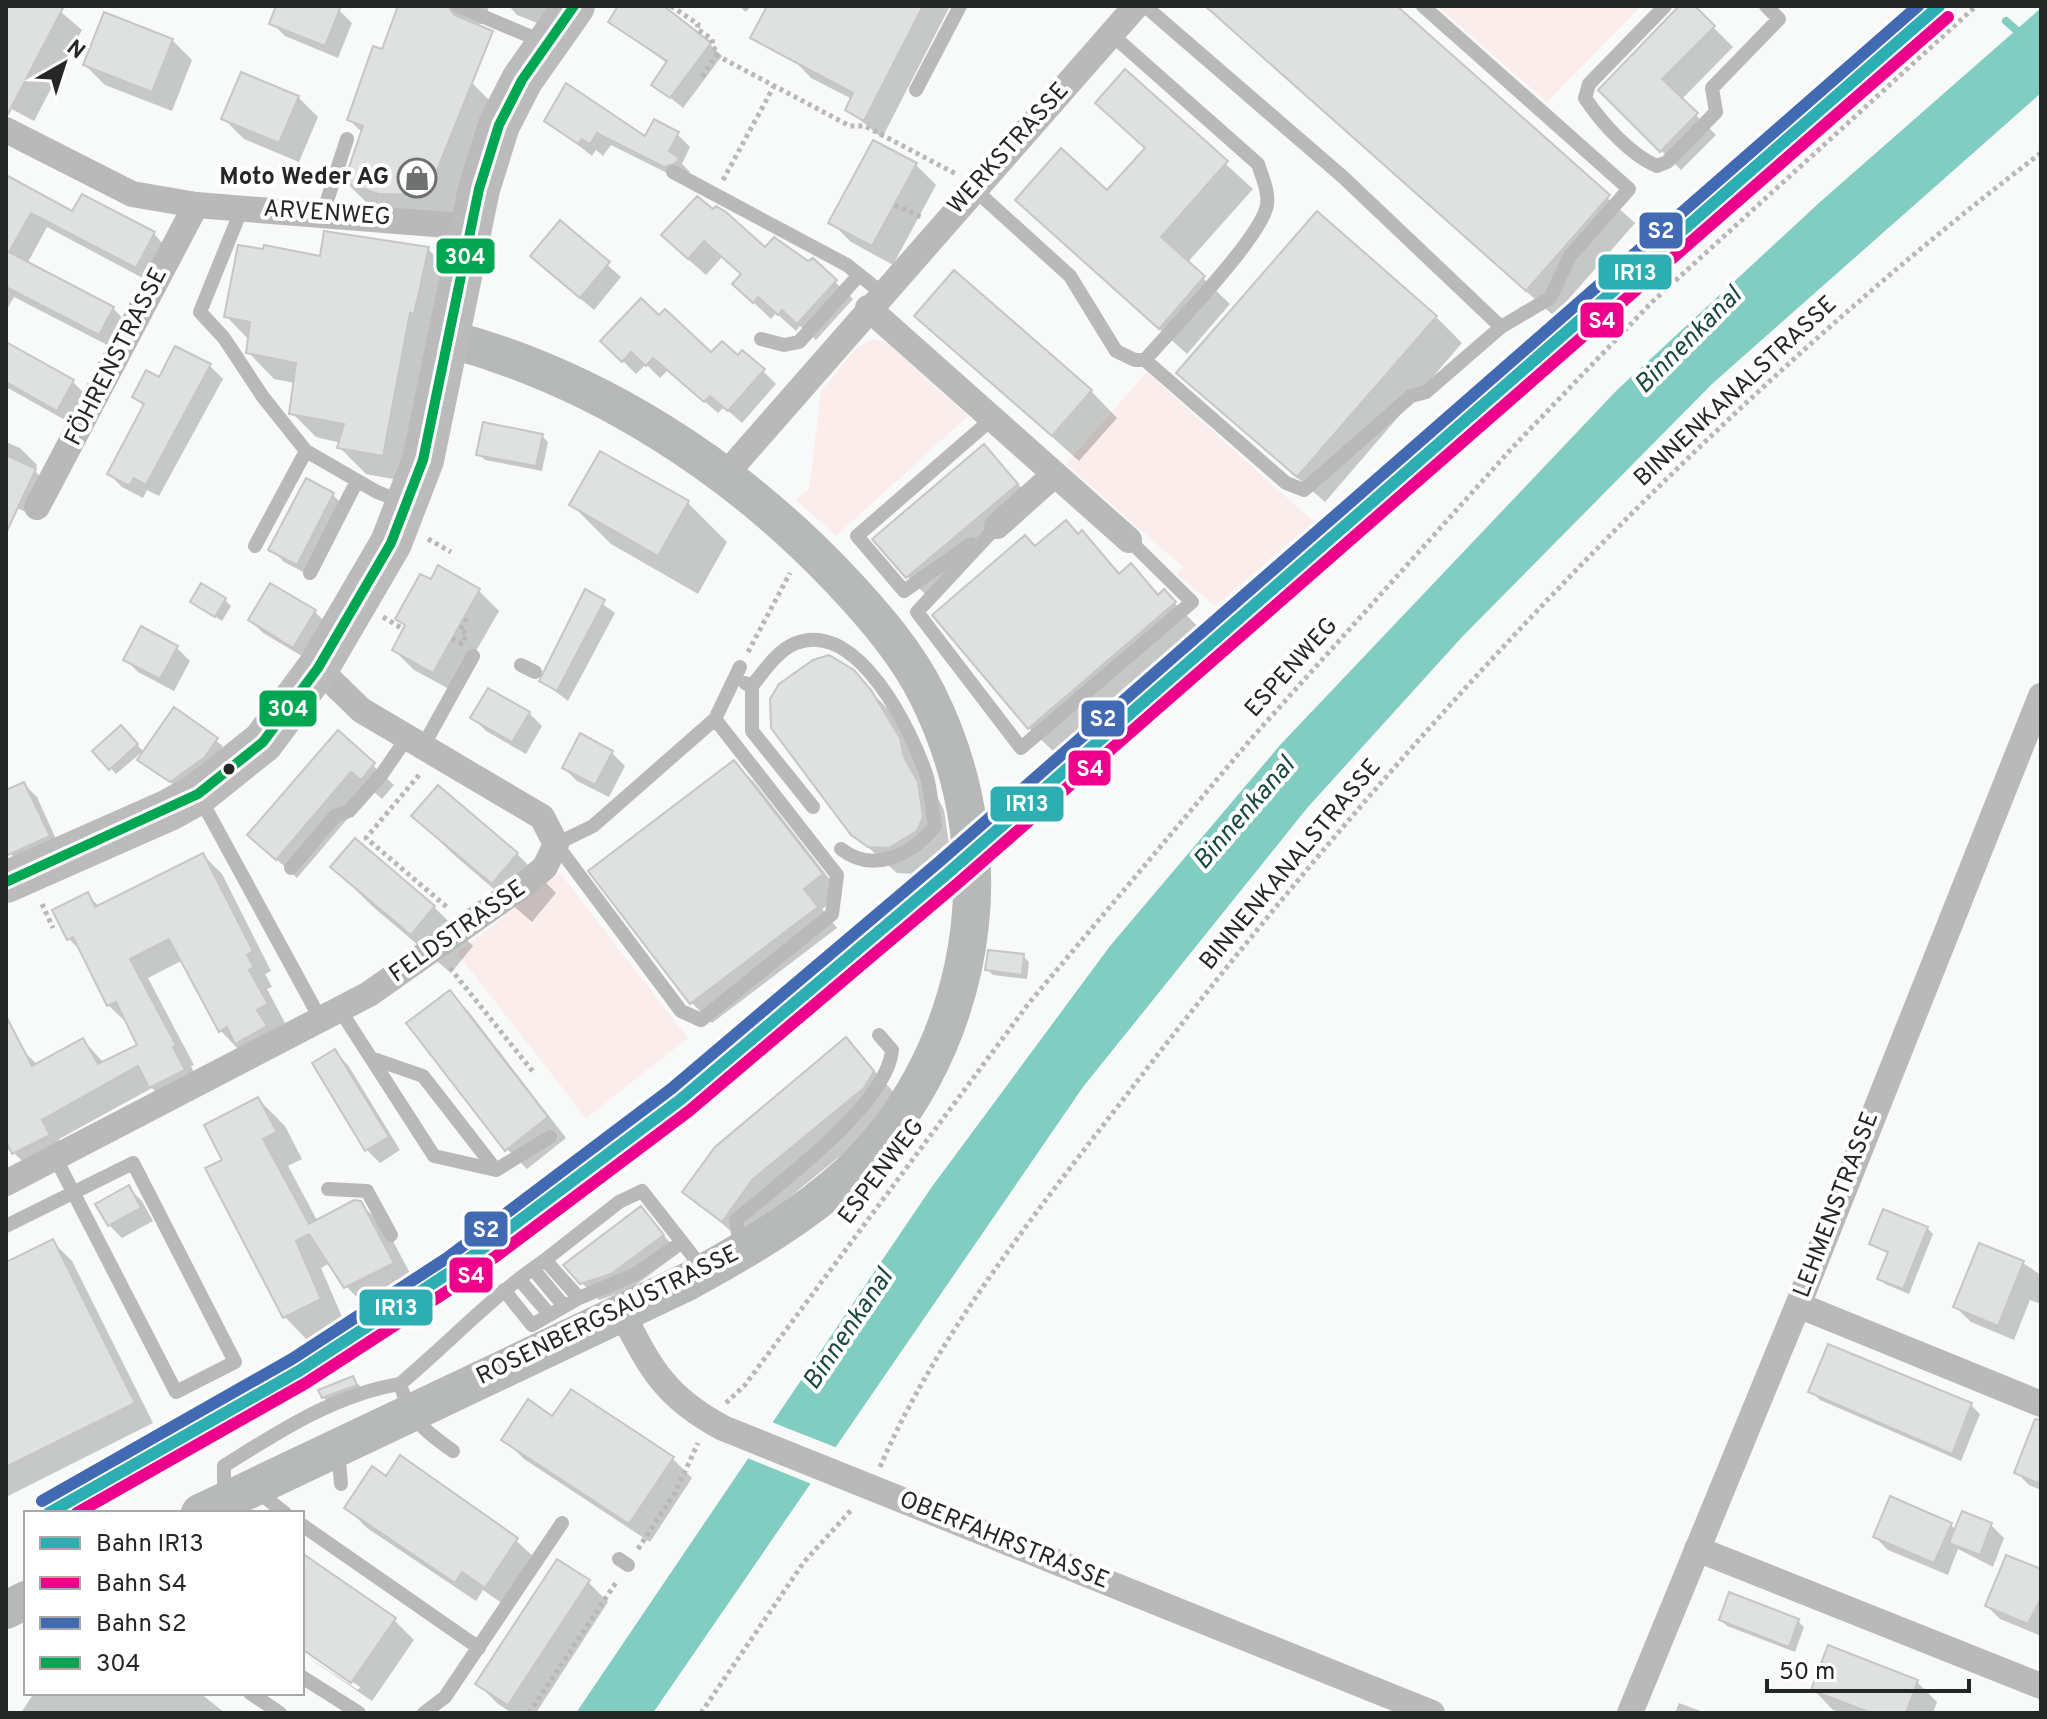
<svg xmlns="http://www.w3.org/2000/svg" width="2047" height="1719" font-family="Overpass,sans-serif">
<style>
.green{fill:#faedeb}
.water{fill:#82cdc1}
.pier{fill:#f8faf9}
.shadow{fill:#0003}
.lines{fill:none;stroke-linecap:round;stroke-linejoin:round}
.stream{stroke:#82cdc1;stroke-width:8}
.building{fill:#dfe1e0;stroke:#c5c6c6;stroke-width:2}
.path{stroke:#b7b8b7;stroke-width:5;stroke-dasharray:4 4;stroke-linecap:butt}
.lane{stroke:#b8b9b8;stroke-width:14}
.street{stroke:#b8b9b8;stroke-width:26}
.secondary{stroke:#b7b8b8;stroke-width:38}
.primary{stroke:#bcbbbb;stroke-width:42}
.bus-1-casing{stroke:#fff;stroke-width:16}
.bus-1{stroke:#00a651;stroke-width:10}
.rail-1-casing{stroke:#fff;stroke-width:18}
.rail-2-casing{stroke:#fff;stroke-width:18}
.rail-3-casing{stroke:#fff;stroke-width:18}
.rail-1{stroke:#2caeb3;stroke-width:12}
.rail-2{stroke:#ec008c;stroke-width:12}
.rail-3{stroke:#426ab3;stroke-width:12}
.bus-dot{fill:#252626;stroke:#fff;stroke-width:3}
.labels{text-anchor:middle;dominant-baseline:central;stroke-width:8;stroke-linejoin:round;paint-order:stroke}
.street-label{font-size:24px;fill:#252626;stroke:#fff}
.poi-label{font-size:24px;font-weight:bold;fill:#252626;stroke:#fff;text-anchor:end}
.water-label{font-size:26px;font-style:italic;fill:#1a4941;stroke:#fff}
.line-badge{stroke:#fff;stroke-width:3}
.badge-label{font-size:22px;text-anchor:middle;font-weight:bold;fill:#fff}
</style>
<rect width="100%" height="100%" fill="#f8faf9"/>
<!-- green -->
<path class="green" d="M1437 6H1641L1547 102Z
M873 339 887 343 968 416 836 536 795 499 809 490 821 391 857 347Z
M1147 372 1314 522 1215 606 1177 574 1183 567 1066 464Z
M560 873 688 1038 586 1118 457 953Z"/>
<!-- water -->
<path class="water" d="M2041 8V93L1712 384 1462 637 1308 807 1083 1087 653 1713H576L931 1188 1110 946 1281 744 1617 390 1820 202Z"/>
<!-- pier -->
<path class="pier" d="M769 1421 840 1449 814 1485 745 1457Z"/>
<!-- shadow -->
<path class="shadow" d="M9 6H54L82 30 34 121 6 106V12Z
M279 6H329L339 10 352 23 338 58 285 36 272 23Z
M400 6H489L485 22 473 28 472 83 497 108 452 220 371 207 346 182 363 133 349 120 384 52Z
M509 6H581L560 32 517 15Z
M620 6H660L692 27 688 40 695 29 722 56 683 108 654 84 668 64 610 21Z
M739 6H751L746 12Z
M769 6H950L882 138 847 109 852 99 811 78 793 59Z
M1207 6H1394L1635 223 1554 316Z
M1682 6H1692L1733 47 1681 100 1716 135 1681 170 1600 90Z
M172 40 192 60 172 111 105 85 85 65Z
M1125 72 1253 189 1187 263 1230 304 1187 354 1017 200 1108 193 1147 149Z
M298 97 318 117 299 162 244 139 224 119Z
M547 121 646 139 677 134 690 147 682 164 690 172 679 179 611 145 603 156 596 150 592 156Z
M916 165 936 185 893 265 851 242 831 222Z
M6 178 73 214 154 234 169 250 152 283 47 227 27 264 113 308 128 324 115 349 14 297 6 311Z
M713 212 766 250 808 263 812 260 853 299 816 340 800 326 796 331 776 313 771 319 752 301 743 275 722 257 706 275 681 253Z
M560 223 621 277 594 310 545 269Z
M428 249 454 276 409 482 366 474 339 447 341 443 316 437 289 410 295 383 274 379 248 352 249 340 226 316 321 258Z
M917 316 1091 391 1117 418 1079 461Z
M660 317 712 355 738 358 763 371 776 384 742 423 724 407 718 413 668 370 660 378 646 364 636 374 603 341Z
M1436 317 1462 343 1325 502 1178 373Z
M6 344 73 382 89 398 74 425 6 387Z
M210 366 223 379 159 496 147 490 143 498 122 487 109 474 145 407 134 397 160 380Z
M542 436 548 442 542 471 485 460 479 454Z
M6 442 20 448 37 465 35 471 52 488 39 518 6 503Z
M984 446 1036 504 927 596 907 576Z
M601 454 688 503 727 542 698 594 611 544 572 505Z
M333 495 346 508 311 576 284 562 271 549Z
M1082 533 1121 574 1131 566 1160 595 1164 592 1201 630 1056 754 1029 728 1036 549Z
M439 568 479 591 499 611 453 691 414 670 394 650 406 628 398 619 432 582Z
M586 592 615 613 568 701 542 681 546 676 545 667Z
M225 600 231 606 222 621 193 602Z
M314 611 327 624 307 659 263 633 250 620Z
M177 648 190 661 174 691 138 672 125 659Z
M853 672 897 719 944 810 949 844 943 857 915 874 897 873 852 833Z
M174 710 223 746 210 764 177 787 146 765Z
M529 713 542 726 526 754 486 731 473 718Z
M121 727 143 751 116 774 95 751Z
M338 733 394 785 382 799 372 790 297 878 250 835Z
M612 753 625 766 609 797 577 781 564 768Z
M734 762 754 782 842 895 822 909 837 928 712 1023 692 1003 591 871Z
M24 784 37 797 61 850 22 867 6 848V793Z
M438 787 517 854 556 893 532 922 453 854 414 816Z
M203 855 222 874 271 971 265 974 272 987 267 989 285 1023 239 1050 220 1030 183 960 148 978 194 1065 191 1066 202 1089 169 1106 152 1088 59 1139 67 1155 33 1172 14 1153 6 1135V1060L22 1050 38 1065 83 1040 104 1063 140 1046 128 1024 108 1005 83 953 69 939 55 911 87 895 100 907Z
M333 867 434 907 473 946 451 973 372 906Z
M1023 956 1029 962 1027 979 993 975 987 969Z
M449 992 469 1012 566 1138 527 1169 507 1149Z
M846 1040 900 1099 890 1115 779 1206 749 1247 685 1191Z
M335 1052 348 1065 400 1150 380 1163 367 1150 315 1064Z
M258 1099 285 1126 302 1159 288 1166 318 1222 360 1203 387 1230 419 1290 372 1313 346 1286 330 1263 321 1268 346 1326 311 1344 285 1317Z
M129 1188 142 1201 153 1221 122 1238 109 1225Z
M641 1209 679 1253 629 1290 599 1300 582 1283Z
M1927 1228 1933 1234 1909 1294 1885 1284 1879 1278 1889 1254 1871 1244Z
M52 1241 72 1261 153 1423 6 1497V1264Z
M2023 1263 2041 1275V1304L2030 1300 2014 1340 1971 1322 1955 1307Z
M352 1378 365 1391 336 1410 323 1397Z
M1811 1391 1971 1405 1980 1414 1961 1461 1820 1400Z
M553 1419 672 1458 692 1478 650 1542 524 1459 504 1439Z
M2041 1436V1490L2029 1485 2016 1472Z
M400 1457 496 1522 537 1560 506 1606 483 1590 476 1601 367 1528 347 1508 387 1478Z
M1963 1514 1991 1525 2004 1538 1993 1567 1958 1549 1948 1575 1888 1550 1875 1537 1950 1524 1956 1530Z
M302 1556 394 1620 414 1640 372 1701 302 1653 358 1690 360 1687 302 1646Z
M2041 1571V1636L2000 1619 1987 1606Z
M588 1582 608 1602 536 1713H512L498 1704 478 1684Z
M1721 1620 1798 1621 1804 1627 1795 1652 1727 1626Z
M1829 1648 1917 1682 1937 1702 1933 1713H1842L1833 1710 1814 1690Z
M34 1693H200L225 1713H21Z
M1679 1703 1706 1713H1675Z"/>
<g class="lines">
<!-- stream -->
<path class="stream" d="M2006 21 2023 36"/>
</g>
<!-- building -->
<path class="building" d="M6 6H64L8 114H6Z
M276 6H341L325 46 269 24Z
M398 6H448L454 15 493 31 427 195 378 194 344 182 363 126 347 120 373 46 382 49Z
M618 6H664L711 43 670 98 651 85 667 61 608 22Z
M767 6H923L864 121 845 110 853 93 750 38Z
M1205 6H1397L1610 195 1526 291Z
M1679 6H1695L1715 26 1662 79 1698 113 1660 152 1598 90Z
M104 12 173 39 152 92 83 65Z
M1125 69 1228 161 1161 237 1205 276 1159 329 1015 200 1061 148 1107 190 1145 148 1095 103Z
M241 72 299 96 279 143 221 119Z
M566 83 645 136 654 119 679 132 669 151 679 158 676 163 664 167 597 133 590 144 582 139 578 144 544 121Z
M873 140 917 163 872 246 828 223Z
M6 175 72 211 82 194 155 232 136 268 31 213 9 252 114 307 99 335 6 287Z
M697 196 713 209 716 206 726 212 765 247 774 237 808 261 813 258 837 280 797 324 782 310 778 315 758 297 753 303 732 284 741 274 704 241 688 259 661 235Z
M1317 211 1437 316 1297 477 1176 373Z
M560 220 610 262 580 298 530 256Z
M324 231 429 247 414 314 410 313 383 456 337 448 344 424 289 414 296 363 246 353 250 322 224 317 238 245 263 249 264 245 320 256Z
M954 270 1092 390 1052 436 914 316Z
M641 298 659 315 665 309 711 352 722 341 738 355 742 350 765 369 728 411 710 396 704 402 653 358 646 366 631 352 622 362 600 341Z
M6 342 74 380 57 411 6 382Z
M175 346 211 364 146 485 134 478 129 486 107 474 144 404 132 397 146 370 159 377Z
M483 422 543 434 536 466 476 455Z
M984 444 1018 484 906 578 872 539Z
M600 451 689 501 658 556 569 505Z
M6 455 36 469 6 533Z
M306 478 334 493 297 565 268 550Z
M1066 520 1078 534 1082 530 1119 574 1131 563 1158 595 1164 589 1176 602 1028 729 932 615 1025 535 1035 546Z
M438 565 480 589 433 673 392 650 405 625 395 619 420 574 431 579Z
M201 583 226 598 215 617 190 602Z
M270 583 316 610 293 648 248 620Z
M585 589 605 600 557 691 539 681Z
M141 626 178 646 160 679 123 660Z
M829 655 854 670 871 690 900 738 904 757 918 782 923 817 917 831 889 848 868 847 851 835 771 728 770 699 779 684 813 660Z
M488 688 530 712 512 742 470 718Z
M174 707 218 738 204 758 170 782 137 760Z
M121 725 138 744 109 770 92 751Z
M338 730 375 763 361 780 351 772 276 860 247 835Z
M580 733 613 751 595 785 562 768Z
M734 760 823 874 804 889 818 907 690 1004 588 871Z
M24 782 50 836 6 856V790Z
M438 785 518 853 492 884 411 816Z
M355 838 435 906 411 935 330 867Z
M203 853 253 951 247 955 254 967 249 970 268 1004 257 1010 267 1026 235 1044 227 1027 219 1032 169 939 130 959 176 1045 173 1047 185 1070 149 1088 138 1066 42 1120 50 1135 12 1154 6 1142V1016L32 1066 83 1038 98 1064 137 1045 116 1002 107 1006 73 937 67 940 52 910 88 892 95 907Z
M988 950 1024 954 1022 975 985 970Z
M450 990 548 1117 505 1151 406 1023Z
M846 1037 874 1071 864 1088 753 1179 722 1222 682 1192 715 1147Z
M335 1049 389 1137 365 1151 312 1063Z
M258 1097 277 1132 263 1139 309 1224 354 1200 361 1201 394 1263 344 1288 309 1234 296 1241 321 1299 283 1318 205 1168 222 1160 204 1125Z
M129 1185 141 1208 108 1226 95 1204Z
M641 1206 664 1235 611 1274 580 1284 563 1265Z
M1883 1209 1928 1227 1903 1289 1877 1279 1888 1252 1869 1244Z
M53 1239 135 1403 6 1467V1262Z
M1979 1243 2024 1261 1998 1326 1953 1307Z
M1828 1344 1972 1403 1952 1454 1808 1392Z
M353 1376 357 1385 322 1398 318 1390Z
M571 1389 674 1457 629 1524 501 1440 528 1399 552 1416Z
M2035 1419 2041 1420V1484L2014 1473Z
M400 1455 518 1538 485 1588 462 1572 455 1583 344 1508 372 1466 386 1476Z
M1890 1496 1952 1523 1934 1563 1873 1537Z
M1962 1511 1992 1523 1980 1555 1949 1543Z
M302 1553 396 1618 351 1683 302 1649Z
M2006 1555 2041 1569V1598L2028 1624 1985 1606Z
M557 1559 590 1580 508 1705 475 1684Z
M1729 1592 1799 1619 1789 1647 1719 1620Z
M1828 1645 1918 1680 1906 1713H1871L1811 1690Z"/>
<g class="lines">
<!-- path -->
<path class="path" d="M671 6 698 24 697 29 712 39 713 47 718 52 702 77
M716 55 850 126H865L958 175
M723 180 774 86
M895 205 921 217
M428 539 451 552
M383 617 403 629
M452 638 462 644 467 634 460 630 468 616
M748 652 790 573
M419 775 366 838 448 908
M42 904 53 928
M450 968 534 1073
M726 1403 745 1385 1029 1003 1251 739 1512 448 1652 302 1976 6
M880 1467C938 1332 1045 1201 1135 1084 1395 746 1700 413 2041 153
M638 1549 675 1493 698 1443
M529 1713 617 1581
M701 1713 804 1562 853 1508"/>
<!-- lane -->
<path class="lane" d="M458 6 546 43
M1145 6 1343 177 1501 327 1550 298 1570 256 1629 189 1423 6
M1665 6 1589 84 1585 98C1601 122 1630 155 1657 166L1667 162 1716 112 1712 88 1779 19 1766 6
M916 90 960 6
M673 172 847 265 882 293
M974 189 1070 276 1116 351 1135 360H1145C1170 331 1262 237 1267 205 1269 191 1262 177 1258 164L1111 34
M242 208 200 312 224 338 263 397 306 451 377 492 404 502
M323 213 347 139
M761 339 784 345 799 342 859 275
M1145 360 1286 483 1304 490 1411 396 1426 392 1501 327
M997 526 917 612 1021 748 1192 602 1129 540
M971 544 904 591 857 536 993 418
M255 546 306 451
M310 573 357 481
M521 665 535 672
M745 683 752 686V731L813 807
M752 686C764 671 778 650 796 643 858 619 912 731 927 777 931 793 932 810 935 826 912 855 873 874 841 849
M715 719 837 875 832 914 701 1020 681 1011 556 844 593 826 715 719 740 667
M422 748 473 656
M200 798 321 1020
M291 868 335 816 349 811 382 774 406 739
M340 1010 434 1156 496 1170 550 1137
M371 1058 423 1076 496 1170
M328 1189 367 1191 391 1235
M6 1226 133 1163 235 1362 176 1392 55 1157
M740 1248 736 1220C777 1185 888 1104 892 1050L879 1035
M545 1260 619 1202 642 1191 682 1242
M533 1269 564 1306
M519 1279 550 1315
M504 1290 532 1325 579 1298
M338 1450 341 1484
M453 1451C423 1430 411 1420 400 1384 449 1343 492 1296 545 1260L579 1298 634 1275 682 1242 705 1272
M254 1489 285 1513
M224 1498V1466C278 1432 336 1394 400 1384
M302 1525 479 1648
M619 1559 628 1565
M302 1677 359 1713
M250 1693 280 1713
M424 1713 445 1697 562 1523"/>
<!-- street -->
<path class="street" d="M6 130 132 194 196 205 473 227
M868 308 1129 540
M725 475 1136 6
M37 507 196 205
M997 526 1054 475
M6 1183 369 994 528 882 545 867 556 844 542 817 361 710 318 668
M1798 1305 2041 1404
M622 1313C651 1369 665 1397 723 1428L1432 1713
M1697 1549 2041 1686
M1630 1713 1798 1305 2041 696"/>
<!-- secondary -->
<path class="secondary" d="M200 1513 689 1281C745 1250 801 1218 849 1174 908 1119 946 1045 963 968 983 875 970 781 928 696 907 653 873 614 840 579 734 467 598 379 449 339
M6 1610 26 1600"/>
<!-- primary -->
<path class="primary" d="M6 882 169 810 198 794 263 742 318 668 391 543 423 460 479 189 499 125 522 80 574 6"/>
<defs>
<path id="bus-1" d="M6 882 198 794 263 742 318 668 391 543 423 460 479 189 499 125 522 80 574 6"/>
</defs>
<!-- bus-1 casing -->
<use href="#bus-1" class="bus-1-casing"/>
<!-- bus-1 -->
<use href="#bus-1" class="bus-1"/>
<defs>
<path id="rail-1" d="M49 1513 299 1371 455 1269 680 1100 948 873 1939 6"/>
<path id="rail-2" d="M77 1513 306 1383 463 1281 689 1111 957 884 1948 17"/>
<path id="rail-3" d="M42 1501 292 1359 447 1258 671 1089 939 862 1918 6"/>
</defs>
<!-- rail-1 casing -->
<use href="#rail-1" class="rail-1-casing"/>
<!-- rail-2 casing -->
<use href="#rail-2" class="rail-2-casing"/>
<!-- rail-3 casing -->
<use href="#rail-3" class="rail-3-casing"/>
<!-- rail-1 -->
<use href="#rail-1" class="rail-1"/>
<!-- rail-2 -->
<use href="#rail-2" class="rail-2"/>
<!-- rail-3 -->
<use href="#rail-3" class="rail-3"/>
</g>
<!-- icons -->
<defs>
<symbol id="shop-ring" viewBox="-11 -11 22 22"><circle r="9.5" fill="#fff" stroke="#6f7070" stroke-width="1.5"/><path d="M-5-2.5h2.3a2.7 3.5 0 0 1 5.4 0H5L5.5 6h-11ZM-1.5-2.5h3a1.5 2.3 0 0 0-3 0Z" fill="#6f7070"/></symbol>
</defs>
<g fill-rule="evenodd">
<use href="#shop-ring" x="395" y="156" width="44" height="44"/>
</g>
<!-- markers -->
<circle class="bus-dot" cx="229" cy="769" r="7"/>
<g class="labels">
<!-- street labels -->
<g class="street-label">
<text transform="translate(1009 149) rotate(-48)">WERKSTRASSE</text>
<text transform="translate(327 214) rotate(4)">ARVENWEG</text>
<text transform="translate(117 357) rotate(-63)">FÖHRENSTRASSE</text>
<text transform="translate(1736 392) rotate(-43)">BINNENKANALSTRASSE</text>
<text transform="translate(1292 668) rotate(-48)">ESPENWEG</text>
<text transform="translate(1291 865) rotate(-50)">BINNENKANALSTRASSE</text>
<text transform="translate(458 932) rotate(-35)">FELDSTRASSE</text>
<text transform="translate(882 1172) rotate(-53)">ESPENWEG</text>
<text transform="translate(1837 1205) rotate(-69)">LEHMENSTRASSE</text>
<text transform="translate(608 1316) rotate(-26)">ROSENBERGSAUSTRASSE</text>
<text transform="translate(1004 1541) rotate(22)">OBERFAHRSTRASSE</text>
</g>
<!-- poi labels -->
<g class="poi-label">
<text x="389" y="178">Moto Weder AG</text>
</g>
<!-- water labels -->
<g class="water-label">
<text transform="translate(1689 341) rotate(-45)">Binnenkanal</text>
<text transform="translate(1245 814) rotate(-49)">Binnenkanal</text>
<text transform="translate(849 1330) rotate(-56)">Binnenkanal</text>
</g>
</g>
<g class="line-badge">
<rect x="1638" y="211" width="46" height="39" rx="8" fill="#426ab3"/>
<rect x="435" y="237" width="61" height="38" rx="8" fill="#00a651"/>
<rect x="1597" y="253" width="76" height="38" rx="8" fill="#2caeb3"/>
<rect x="1579" y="301" width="46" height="38" rx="8" fill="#ec008c"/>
<rect x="258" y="689" width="60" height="39" rx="8" fill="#00a651"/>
<rect x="1080" y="699" width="46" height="39" rx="8" fill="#426ab3"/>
<rect x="1067" y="749" width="45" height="38" rx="8" fill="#ec008c"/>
<rect x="989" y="785" width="76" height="38" rx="8" fill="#2caeb3"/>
<rect x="463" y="1210" width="46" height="38" rx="8" fill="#426ab3"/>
<rect x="448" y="1256" width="46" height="38" rx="8" fill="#ec008c"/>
<rect x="358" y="1288" width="76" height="39" rx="8" fill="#2caeb3"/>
</g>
<g class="badge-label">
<text x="1661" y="238">S2</text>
<text x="465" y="264">304</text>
<text x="1635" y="280">IR13</text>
<text x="1602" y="328">S4</text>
<text x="288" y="716">304</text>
<text x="1103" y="726">S2</text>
<text x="1090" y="776">S4</text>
<text x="1027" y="811">IR13</text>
<text x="486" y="1237">S2</text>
<text x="471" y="1283">S4</text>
<text x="396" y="1315">IR13</text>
</g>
<!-- border -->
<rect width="2047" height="1719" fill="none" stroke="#252626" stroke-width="16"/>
<!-- legend -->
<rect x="24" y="1511" width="280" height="184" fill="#ffffff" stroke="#a8a8a8" stroke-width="2"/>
<rect x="40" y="1537" width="40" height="12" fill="#2caeb3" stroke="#a8a8a8" stroke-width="2"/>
<text x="96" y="1551" font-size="24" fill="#252626">Bahn IR13</text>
<rect x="40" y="1577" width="40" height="12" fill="#ec008c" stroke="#a8a8a8" stroke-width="2"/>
<text x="96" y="1591" font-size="24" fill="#252626">Bahn S4</text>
<rect x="40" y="1617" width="40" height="12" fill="#426ab3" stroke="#a8a8a8" stroke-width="2"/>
<text x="96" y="1631" font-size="24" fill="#252626">Bahn S2</text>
<rect x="40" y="1657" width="40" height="12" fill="#00a651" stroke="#a8a8a8" stroke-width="2"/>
<text x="96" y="1671" font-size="24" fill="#252626">304</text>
<!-- north arrow -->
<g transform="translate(64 64) rotate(39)" stroke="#ffffff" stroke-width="6" paint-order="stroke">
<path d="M0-6L14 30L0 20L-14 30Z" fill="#252626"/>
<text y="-12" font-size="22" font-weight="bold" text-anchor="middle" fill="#252626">N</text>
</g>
<!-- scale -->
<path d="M1767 1679v12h202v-12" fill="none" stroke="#252626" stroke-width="4"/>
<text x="1779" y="1679" font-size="24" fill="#252626" stroke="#ffffff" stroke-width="6" paint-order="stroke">50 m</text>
</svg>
